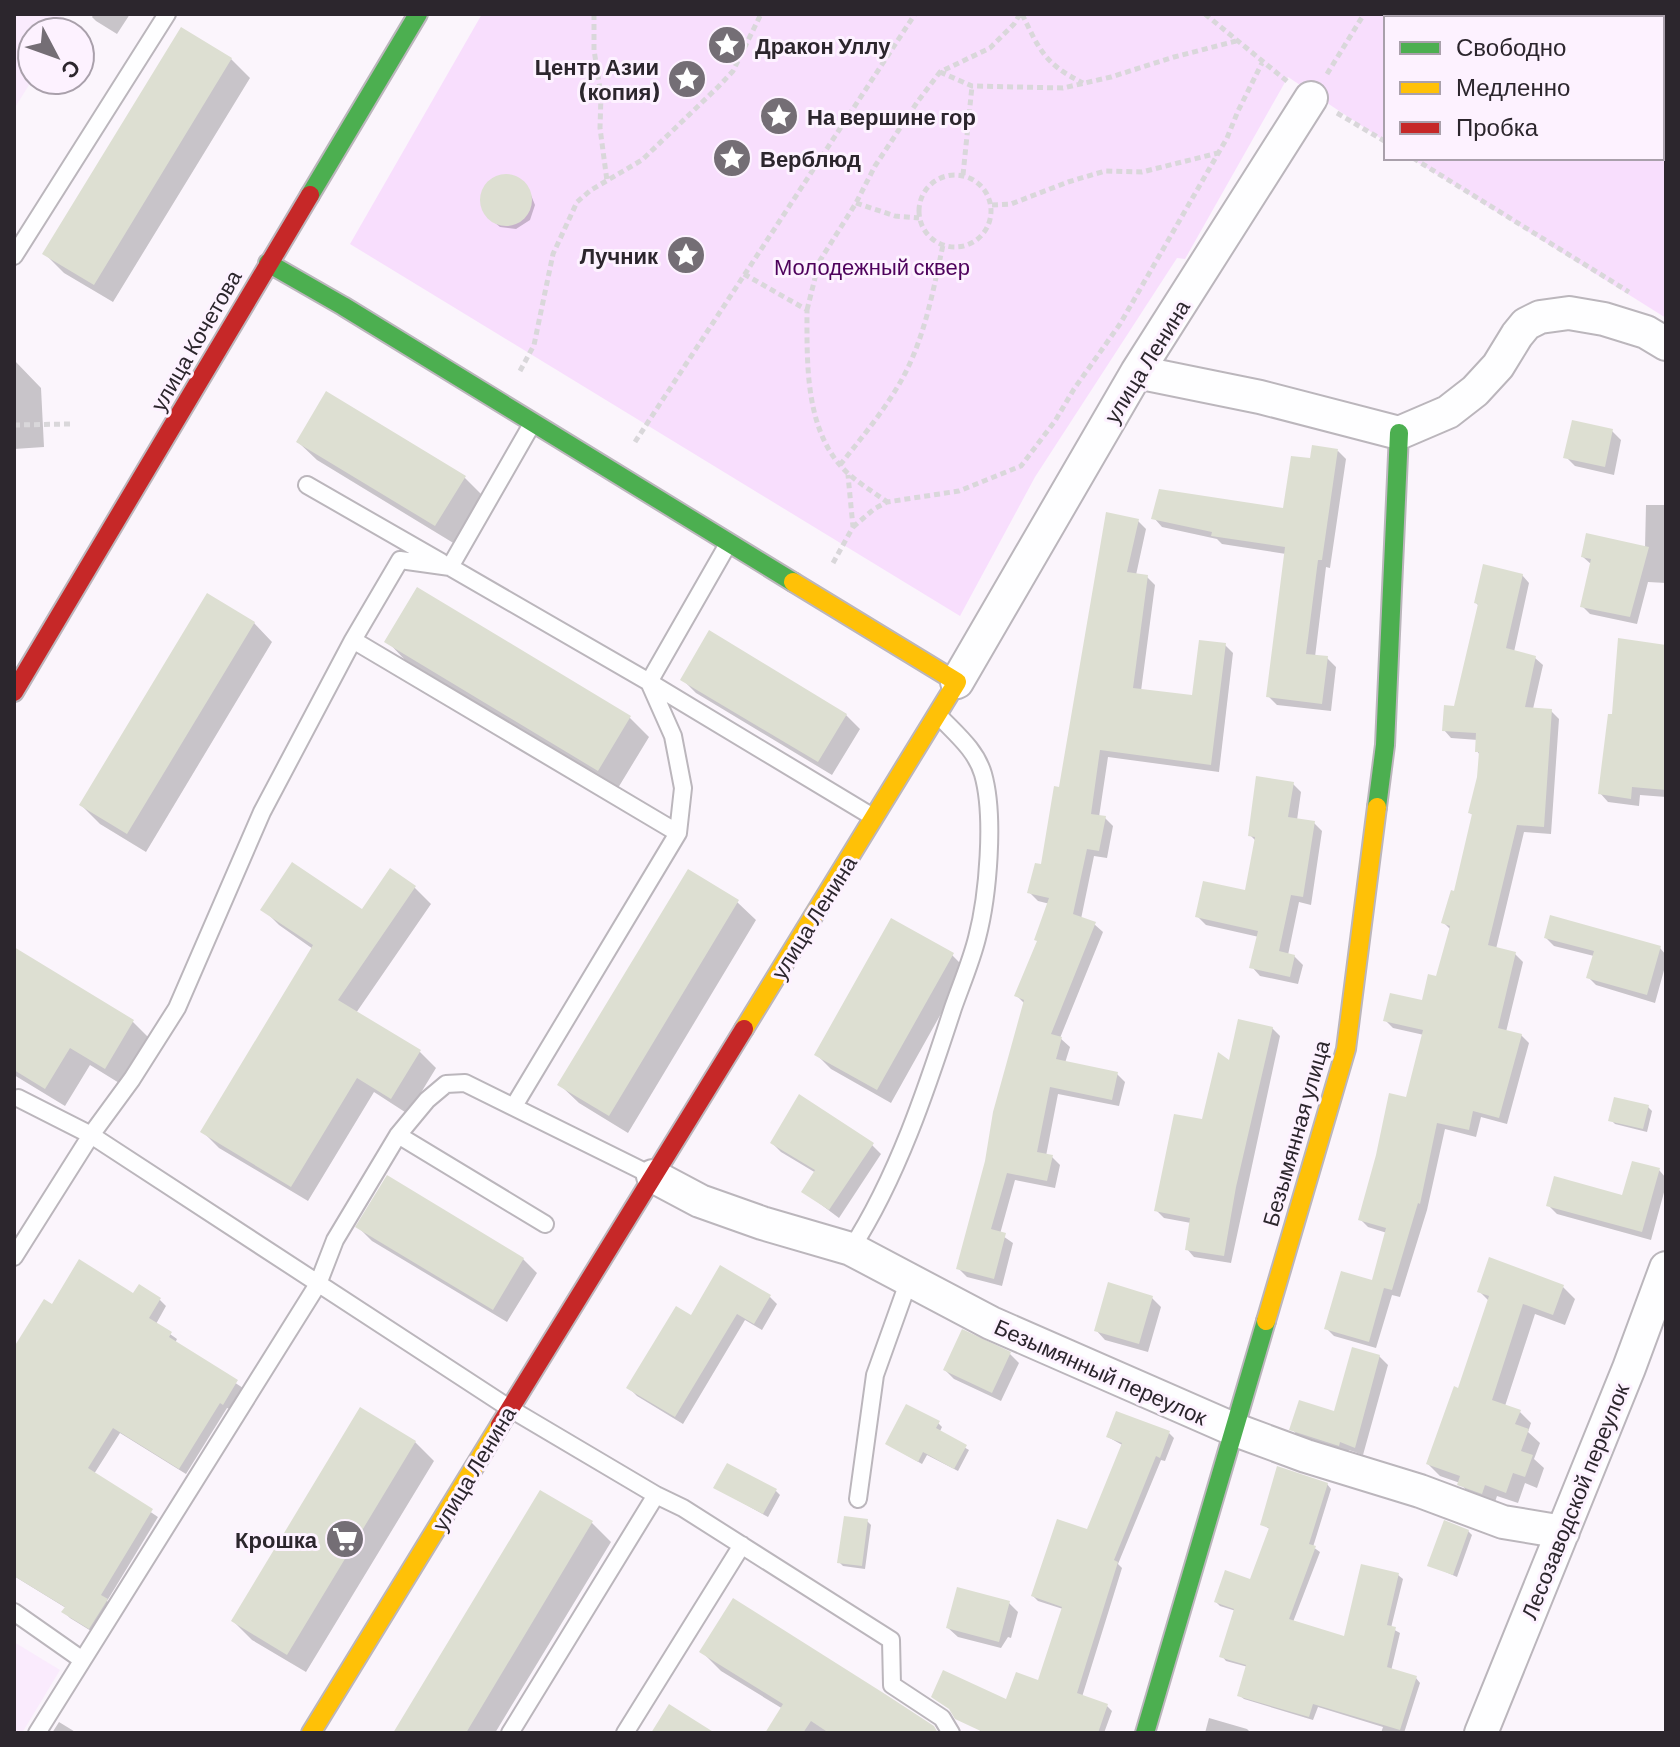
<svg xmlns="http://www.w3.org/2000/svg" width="1680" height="1747" font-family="Barlow,sans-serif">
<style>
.built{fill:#faebfd}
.green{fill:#f8defd}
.shadow{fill:#0003}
.building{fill:#dddfd2}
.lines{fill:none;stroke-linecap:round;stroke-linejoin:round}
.lane-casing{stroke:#bbb6bc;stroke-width:20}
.street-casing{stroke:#bbb6bc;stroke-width:36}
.fast-casing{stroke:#bbb6bc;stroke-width:22}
.slow-casing{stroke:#bbb6bc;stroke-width:22}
.jam-casing{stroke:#bbb6bc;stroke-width:22}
.path{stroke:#d9d7da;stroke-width:5;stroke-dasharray:6 4;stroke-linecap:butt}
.lane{stroke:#fefeff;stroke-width:16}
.street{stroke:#fefeff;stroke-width:32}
.fast{stroke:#4caf50;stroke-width:18}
.slow{stroke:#ffc107;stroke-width:18}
.jam{stroke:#c62828;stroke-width:18}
.labels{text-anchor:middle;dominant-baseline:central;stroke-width:6;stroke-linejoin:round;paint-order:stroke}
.poi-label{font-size:22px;font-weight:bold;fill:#2c262d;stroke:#fdf2ff;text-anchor:start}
.park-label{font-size:22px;fill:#4e025c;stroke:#fdf2ff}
.street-label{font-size:22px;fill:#2c262d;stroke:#fdf2ff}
</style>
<rect width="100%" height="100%" fill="#fbf5fc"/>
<!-- built -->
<path class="built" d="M14 14H61L62 31 32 32V80L14 109Z
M14 1642 60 1670 22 1733H14Z"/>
<!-- green -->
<path class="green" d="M482 14H1666V318L1411 158H1662V18H1386V142L1288 77 1185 259 1177 258 1035 477 960 616 350 244Z"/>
<!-- shadow -->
<path class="shadow" d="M94 14H130L117 34 96 21 92 17Z
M231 59 250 78 113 302 64 273 45 254Z
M501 177 518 180 529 190 535 205 530 220 516 229 500 227 488 217 483 207 484 191 489 184Z
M14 360 41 388 44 447 14 449Z
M1612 431 1621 440 1614 475 1575 466 1566 457Z
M298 442 464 477 483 496 455 544 317 460Z
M1338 451 1346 459 1330 568 1326 567 1315 657 1327 658 1336 667 1331 711 1277 705 1268 696 1286 554 1222 544 1217 539 1162 527 1154 518 1284 510 1311 461Z
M1646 505H1666V583L1648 582 1637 624 1590 614 1582 606 1592 565 1583 557 1645 548Z
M1138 521 1146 529 1136 575 1147 577 1155 585 1141 691 1194 697 1225 645 1233 653 1219 772 1108 757 1099 817 1105 818 1113 826 1107 858 1094 856 1081 919 1094 924 1103 932 1060 1038 1070 1047 1065 1063 1117 1074 1125 1082 1119 1106 1058 1094 1046 1156 1052 1157 1060 1165 1055 1188 1015 1180 1000 1234 1013 1243 1002 1286 967 1277 959 1269 1025 1004 1016 995 1039 941 1050 904 1038 901 1030 893 1042 866 1061 789Z
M1522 575 1529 583 1514 652 1535 658 1543 665 1533 709 1551 711 1559 719 1551 834 1524 832 1496 949 1515 954 1523 962 1506 1032 1521 1035 1529 1043 1507 1124 1481 1117 1476 1137 1445 1129 1427 1210 1400 1297 1392 1295 1376 1348 1334 1336 1326 1328 1374 1283 1387 1233 1368 1227 1360 1219 1407 1100 1424 1035 1393 1028 1385 1020 1423 1002 1438 979 1451 930 1444 923 1455 893 1474 816 1470 813 1479 777 1480 755 1477 751 1478 740 1451 738 1444 730 1455 708 1479 606 1476 603Z
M417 590 630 718 649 737 618 788 405 660 387 641Z
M254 623 272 642 146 852 100 824 81 805Z
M1666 659V797L1640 795 1639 806 1608 802 1600 793 1614 716Z
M682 679 846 715 860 729 832 775 696 693Z
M1293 784 1301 792 1297 820 1314 823 1322 831 1311 905 1299 902 1288 955 1294 956 1303 965 1298 984 1260 976 1252 967 1259 937 1206 925 1197 916 1247 893 1256 841 1250 835Z
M391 871 415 888 431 904 356 1013 420 1052 436 1068 408 1114 374 1092 308 1201 219 1148 203 1132 313 949 279 925 263 909 362 912Z
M737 902 756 920 628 1133 579 1103 560 1085Z
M1546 938 1660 948 1666 955V963L1655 1003 1596 985 1588 977 1594 956 1554 946Z
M14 949 133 1022 152 1041 124 1086 90 1065 65 1106 14 1075Z
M952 955 966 969 891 1103 831 1069 817 1055Z
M1272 1028 1280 1036 1231 1263 1194 1257 1187 1249 1191 1223 1164 1218 1156 1210 1204 1121 1230 1063Z
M1648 1107 1652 1111 1647 1132 1615 1124 1611 1120Z
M772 1143 872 1145 881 1154 839 1218 803 1191 816 1173 781 1152Z
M1659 1170 1666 1178V1185L1651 1240 1557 1214 1548 1205 1624 1198Z
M358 1227 523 1259 537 1273 507 1322 372 1241Z
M1563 1287 1575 1299 1565 1325 1535 1314 1505 1406 1519 1411 1531 1423 1528 1432 1540 1443 1534 1459 1544 1468 1537 1488 1525 1483 1518 1503 1497 1496 1494 1505 1471 1496 1460 1483 1440 1476 1428 1464 1460 1391 1489 1301 1479 1291Z
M134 1296 160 1300 166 1306 156 1324 177 1339 175 1343 243 1388 230 1409 227 1408 186 1474 120 1433 94 1474 158 1517 107 1601 113 1607 96 1634 70 1618 64 1612 66 1608 14 1576V1350L52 1306Z
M770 1297 777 1304 762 1330 745 1320 683 1424 637 1396 629 1388 692 1317Z
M1152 1298 1161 1307 1148 1352 1105 1340 1096 1330Z
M1010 1354 1019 1363 1001 1401 954 1379 945 1370Z
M1379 1356 1388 1365 1363 1455 1349 1450 1347 1453 1300 1438 1292 1429 1335 1414Z
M1117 1413 1169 1433 1174 1438 1165 1461 1161 1460 1118 1564 1122 1568 1082 1697 1107 1706 1112 1711 1104 1733H979L995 1696 1008 1702 1040 1682 1063 1609 1038 1601 1033 1596 1088 1531 1124 1446 1108 1437Z
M938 1423 942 1427 939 1433 969 1450 958 1471 927 1455 922 1464 887 1444Z
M415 1442 434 1461 306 1672 252 1640 233 1621Z
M1327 1484 1331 1489 1313 1547 1320 1552 1293 1622 1346 1639 1398 1575 1403 1579 1391 1628 1400 1633 1391 1671 1416 1678 1420 1683 1404 1733H1381L1383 1727 1318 1707 1313 1720 1244 1699 1239 1695 1248 1667 1226 1661 1222 1656 1236 1611 1220 1606 1216 1602 1251 1581 1271 1530 1262 1524Z
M716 1488 776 1491 780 1495 768 1517Z
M541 1492 592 1523 611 1542 495 1733H396Z
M867 1521 871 1525 865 1569 843 1566 839 1562Z
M1468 1531 1472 1535 1457 1577 1430 1565Z
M1009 1603 1018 1612 1011 1638 1008 1637 1001 1648 958 1637 948 1628Z
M702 1652 937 1733H768L783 1709 721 1671Z
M1209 1718 1247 1729 1251 1733H1205Z
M59 1722 77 1733H52Z"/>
<!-- building -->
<path class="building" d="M181 27 232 58 94 285 42 254Z
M480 200a26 26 0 1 1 52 0a26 26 0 1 1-52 0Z
M326 391 466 476 435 526 296 442Z
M1572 420 1613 429 1605 467 1563 458Z
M1312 445 1338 449 1322 560H1318L1306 654 1328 656 1322 704 1266 697 1285 547 1211 536 1212 532 1151 519 1159 489 1283 508 1291 456 1310 458Z
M1106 512 1139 519 1127 572 1148 575 1133 688 1192 695 1199 640 1226 643 1211 765 1100 750 1091 814 1106 816 1099 851 1087 849 1073 914 1096 922 1051 1034 1062 1037 1056 1059 1118 1072 1112 1100 1050 1087 1037 1152 1053 1155 1047 1181 1007 1173 991 1229 1006 1233 994 1279 956 1269 985 1161 993 1112 1024 1000 1014 996 1037 941 1034 940 1049 898 1027 893 1035 863 1041 864 1054 786 1059 787Z
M1586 533 1649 547 1630 617 1580 607 1591 559 1581 557Z
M1483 564 1523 574 1506 648 1536 656 1525 707 1552 709 1544 827 1517 825 1488 945 1516 952 1498 1028 1522 1034 1499 1118 1473 1111 1469 1130 1437 1123 1420 1204 1418 1203 1392 1290 1384 1288 1369 1342 1324 1329 1341 1271 1372 1280 1386 1228 1358 1220 1376 1155 1389 1093 1406 1097 1423 1030 1383 1021 1390 993 1422 1000 1428 974 1436 976 1450 926 1441 923 1451 890 1454 891 1472 814 1468 813 1477 777 1479 752H1475L1476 733 1442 731 1444 705 1454 706 1478 604 1474 603Z
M417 587 631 716 598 771 384 642Z
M207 593 255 622 127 834 79 805Z
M709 630 847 714 818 762 680 680Z
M1618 638 1666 645V790L1632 787 1631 799 1598 794 1608 714H1612Z
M1256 776 1294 782 1288 817 1315 821 1303 897 1291 895 1279 951 1295 955 1290 977 1249 968 1258 931 1195 917 1203 881 1245 890 1255 837 1248 836Z
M292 862 362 909 390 868 416 886 338 1000 421 1050 391 1099 357 1078 291 1187 200 1132 313 945 260 910Z
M688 869 739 900 609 1116 557 1085Z
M1550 915 1661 946 1647 995 1586 978 1594 951 1544 938Z
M891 918 954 953 877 1090 814 1055Z
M14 947 134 1020 105 1069 70 1048 45 1089 14 1070Z
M1238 1019 1273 1027 1236 1187 1224 1256 1185 1250 1190 1218 1154 1211 1174 1114 1202 1119 1218 1052 1229 1060Z
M799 1094 874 1143 829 1210 801 1192 815 1170 770 1143Z
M1614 1097 1649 1105 1643 1129 1608 1121Z
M1632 1161 1660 1168 1642 1232 1546 1206 1554 1176 1622 1195Z
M387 1175 524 1258 493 1310 355 1227Z
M1489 1257 1564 1285 1553 1315 1523 1304 1492 1400 1521 1410 1515 1424 1529 1429 1521 1451 1533 1455 1525 1477 1513 1473 1506 1493 1485 1485 1482 1494 1457 1485 1460 1476 1426 1464 1454 1386 1458 1388 1489 1296 1477 1292Z
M79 1259 133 1293 139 1284 161 1298 149 1318 172 1332 169 1337 238 1380 223 1405 220 1403 179 1469 113 1428 88 1468 153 1509 101 1595 108 1599 89 1629 61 1612 65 1607 14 1576V1347L44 1299 52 1304Z
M720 1265 771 1295 754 1324 737 1314 675 1417 626 1388 676 1306 691 1315Z
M1108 1282 1153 1296 1139 1344 1094 1331Z
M962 1329 1011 1352 992 1393 943 1370Z
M1352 1347 1380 1355 1355 1448 1340 1442 1339 1446 1289 1430 1299 1400 1334 1411Z
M906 1404 940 1421 936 1428 967 1445 954 1469 923 1452 918 1462 885 1444Z
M360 1407 416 1441 287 1655 231 1621Z
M1116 1411 1170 1431 1160 1458 1156 1456 1114 1560 1118 1562 1077 1693 1108 1704 1098 1733H985L955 1719 949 1709 931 1697 943 1670 1006 1699 1016 1672 1038 1680 1062 1607 1031 1596 1057 1519 1087 1529 1122 1443 1106 1437Z
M727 1463 777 1489 763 1514 713 1488Z
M1277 1466 1328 1483 1309 1544 1316 1546 1289 1619 1344 1636 1361 1564 1399 1573 1387 1625 1396 1627 1387 1667 1417 1676 1400 1730 1313 1704 1309 1717 1237 1696 1246 1665 1219 1657 1234 1609 1214 1602 1225 1570 1250 1579 1269 1528 1260 1525Z
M540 1490 593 1521 466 1733H393Z
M844 1516 868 1519 862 1566 837 1563Z
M1444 1520 1469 1530 1453 1575 1427 1566Z
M957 1587 1010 1601 999 1642 946 1628Z
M733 1598 885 1694 934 1726 938 1733H829L811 1721 803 1733H765L783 1704 699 1652Z
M669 1704 715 1733H651Z"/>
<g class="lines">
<defs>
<path id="lane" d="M14 256 167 14
M532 424 450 567 649 682 873 817
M307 485 441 562
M353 640 678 833
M18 1098 91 1135 509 1408 656 1495 683 1508 891 1640 892 1685 942 1718 951 1733
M514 1106 678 833 683 788 673 736 649 682 728 544
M398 1135 545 1224
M851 1249C897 1178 927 1088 953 1008 961 985 971 962 977 938 988 896 995 816 983 774 976 750 956 734 940 717
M14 1257 91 1135 132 1079 177 1008 262 812 353 640 400 560 450 567
M858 1499 875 1375 909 1280
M14 1612 81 1659
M37 1733 318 1284 335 1240 398 1135 427 1100 446 1084 465 1083 651 1175
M510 1733 656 1495
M625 1733 742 1545"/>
<path id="street" d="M1137 372 1260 397 1399 433 1448 412 1475 391 1498 366 1517 335 1526 324 1540 317 1569 313 1604 319 1646 332 1666 344
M957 682 1137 372 1311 98
M653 1176 700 1201 762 1223 851 1249 991 1323 1233 1429 1306 1456 1420 1491 1503 1522 1563 1532
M1481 1733 1629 1368 1666 1268"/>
<path id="fast" d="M310 195 418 14
M268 263 343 306 793 582
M1377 807 1385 745 1399 433
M1145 1733 1266 1321"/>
<path id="slow" d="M744 1029 957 682 793 582
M1266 1321 1346 1049 1377 807
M311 1733 500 1425"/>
<path id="jam" d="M14 692 310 195
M500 1425 744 1029"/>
</defs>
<!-- lane casing -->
<use href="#lane" class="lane-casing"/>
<!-- street casing -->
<use href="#street" class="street-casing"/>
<!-- fast casing -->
<use href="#fast" class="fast-casing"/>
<!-- slow casing -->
<use href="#slow" class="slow-casing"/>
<!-- jam casing -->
<use href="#jam" class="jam-casing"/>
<!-- path -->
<path class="path" d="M594 14V50L601 95 600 128 607 181
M1022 14C1040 51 1045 64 1083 83
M1205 14 1288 82
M940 72 972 86 1063 88 1111 77 1174 57 1236 41
M1327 74 1364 14
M1337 113 1386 142
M1413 158 1629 292
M919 211a36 36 0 1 1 72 0a36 36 0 1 1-72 0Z
M963 175 972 86
M856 203 895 216 919 218
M992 205 1011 204 1068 182 1105 171 1142 172 1218 153
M744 274 807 310C807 361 805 423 839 464 851 479 871 490 887 502
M807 310 819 262 856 203 875 166 918 101 940 72 990 48 1014 24 1020 14
M520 371 534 345 553 254 577 202 591 190 642 160 718 87 733 71 761 14
M14 425 71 424
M635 442 915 14
M840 465C859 441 879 417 895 391 923 347 932 296 943 245
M853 527 874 509 887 502 959 491 1021 466 1055 421 1074 389 1120 324 1227 138 1238 111 1262 63
M833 563 853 527 848 475"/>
<!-- lane -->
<use href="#lane" class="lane"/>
<!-- street -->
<use href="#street" class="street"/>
<!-- fast -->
<use href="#fast" class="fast"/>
<!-- slow -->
<use href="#slow" class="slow"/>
<!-- jam -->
<use href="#jam" class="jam"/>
</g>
<!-- icons -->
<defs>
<symbol id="sight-disc" viewBox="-11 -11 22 22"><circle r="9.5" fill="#746e75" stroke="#fdf2ff"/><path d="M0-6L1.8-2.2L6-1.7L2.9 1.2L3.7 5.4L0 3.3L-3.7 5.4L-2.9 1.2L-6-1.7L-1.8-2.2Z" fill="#fff"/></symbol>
<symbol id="supermarket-disc" viewBox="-11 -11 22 22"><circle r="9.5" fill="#746e75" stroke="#fdf2ff"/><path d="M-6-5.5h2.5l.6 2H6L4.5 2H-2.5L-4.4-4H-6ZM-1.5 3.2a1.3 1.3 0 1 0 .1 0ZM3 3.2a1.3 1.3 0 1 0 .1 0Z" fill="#fff"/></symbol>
</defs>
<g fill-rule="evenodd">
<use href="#sight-disc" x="705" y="23" width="44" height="44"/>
<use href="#sight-disc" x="665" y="57" width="44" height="44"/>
<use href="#sight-disc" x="757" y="94" width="44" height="44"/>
<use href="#sight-disc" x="710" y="136" width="44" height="44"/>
<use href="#sight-disc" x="664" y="233" width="44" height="44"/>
<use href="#supermarket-disc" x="323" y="1517" width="44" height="44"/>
</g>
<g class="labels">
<!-- poi labels -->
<g class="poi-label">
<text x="755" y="45">Дракон Уллу</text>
<text x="659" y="66" text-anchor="end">Центр Азии<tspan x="659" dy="25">(копия)</tspan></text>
<text x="807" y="116">На вершине гор</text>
<text x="760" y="158">Верблюд</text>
<text x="658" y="255" text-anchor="end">Лучник</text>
<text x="317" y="1539" text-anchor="end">Крошка</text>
</g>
<!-- park labels -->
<g class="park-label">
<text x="872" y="266">Молодежный сквер</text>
</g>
<!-- street labels -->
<g class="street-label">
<text transform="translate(195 340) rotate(-60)">улица Кочетова</text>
<text transform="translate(1146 361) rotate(-58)">улица Ленина</text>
<text transform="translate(813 917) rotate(-58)">улица Ленина</text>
<text transform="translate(1295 1133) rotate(-74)">Безымянная улица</text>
<text transform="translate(1101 1371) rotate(24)">Безымянный переулок</text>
<text transform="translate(473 1468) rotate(-59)">улица Ленина</text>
<text transform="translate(1574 1501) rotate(-68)">Лесозаводской переулок</text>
</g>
</g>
<!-- border -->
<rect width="1680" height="1747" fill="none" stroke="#2c262d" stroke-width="32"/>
<!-- legend -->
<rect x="1384" y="16" width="280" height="144" fill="#fdf2ff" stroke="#a9a0ab" stroke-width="2"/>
<rect x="1400" y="42" width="40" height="12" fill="#4caf50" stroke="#a9a0ab" stroke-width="2"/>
<text x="1456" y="56" font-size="24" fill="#2c262d">Свободно</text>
<rect x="1400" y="82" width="40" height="12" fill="#ffc107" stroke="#a9a0ab" stroke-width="2"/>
<text x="1456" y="96" font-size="24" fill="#2c262d">Медленно</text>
<rect x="1400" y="122" width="40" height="12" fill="#c62828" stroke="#a9a0ab" stroke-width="2"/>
<text x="1456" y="136" font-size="24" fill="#2c262d">Пробка</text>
<!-- north arrow -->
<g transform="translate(56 56) rotate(131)"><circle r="38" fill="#fdf2ff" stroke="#a9a0ab" stroke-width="2"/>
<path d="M0-6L14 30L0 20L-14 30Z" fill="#746e75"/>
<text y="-12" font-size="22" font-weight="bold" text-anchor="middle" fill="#2c262d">С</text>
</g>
</svg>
